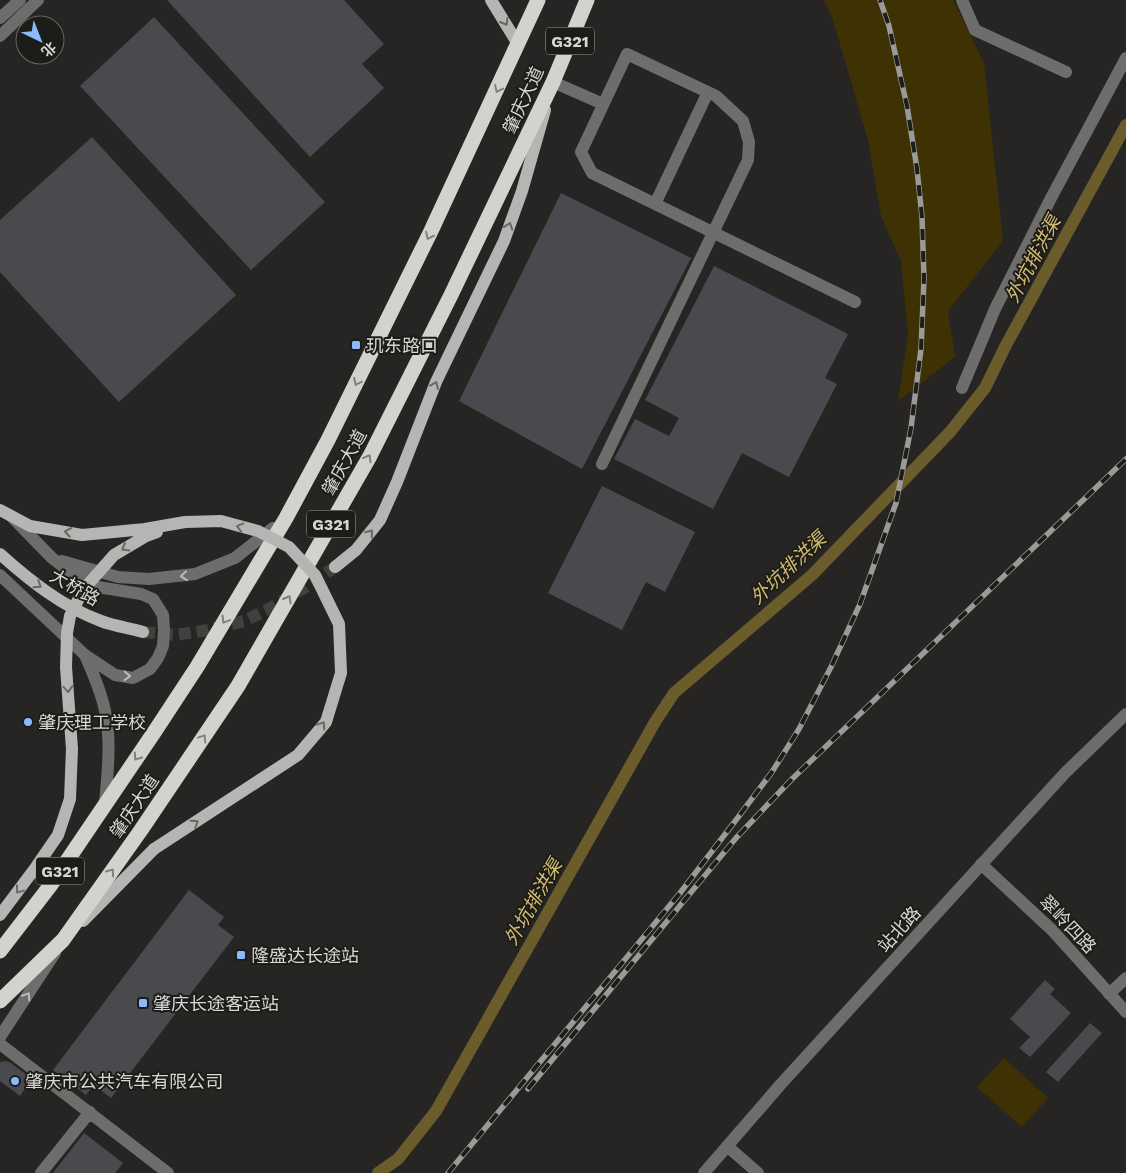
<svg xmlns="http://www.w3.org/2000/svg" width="1126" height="1173" font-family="'Work Sans','Noto Sans SC',sans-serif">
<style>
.green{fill:#3e3205}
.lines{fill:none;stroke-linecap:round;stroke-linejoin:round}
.canal{stroke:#6b5c2b;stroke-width:12}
.building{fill:#494a4d}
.major-tunnel{stroke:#41403e;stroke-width:12;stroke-dasharray:12 6;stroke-linecap:butt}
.minor{stroke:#6d6d6c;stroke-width:12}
.major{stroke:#b6b5b3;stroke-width:12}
.highway{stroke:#d3d2cf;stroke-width:15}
.rail-casing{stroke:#9b9a99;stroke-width:5.5}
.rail{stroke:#1c1c19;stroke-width:4;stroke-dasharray:11;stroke-linecap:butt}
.major-bridge{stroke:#b6b5b3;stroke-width:12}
.oneway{stroke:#696866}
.oneway2{stroke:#81807d}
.oneway3{stroke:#bcbcbb}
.poi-dot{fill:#8cb9fc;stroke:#1c1c19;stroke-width:2}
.labels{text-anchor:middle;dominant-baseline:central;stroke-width:4;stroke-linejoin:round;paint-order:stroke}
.shield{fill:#1c1c19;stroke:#9f9e9d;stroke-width:1}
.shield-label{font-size:16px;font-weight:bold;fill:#d7d6d5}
.street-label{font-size:18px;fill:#d7d6d5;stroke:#1c1c19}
.poi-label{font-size:18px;fill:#d7d6d5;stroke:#1c1c19;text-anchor:start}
.water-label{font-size:19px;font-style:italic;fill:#d5be71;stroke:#1c1c19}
</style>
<rect width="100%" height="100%" fill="#262523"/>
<!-- green -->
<path class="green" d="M824 0H953L984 63 1003 241 948 311 955 357 898 401 908 335 901 261 881 216 868 140 832 17Z
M1004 1058 1048 1098 1022 1127 977 1087Z"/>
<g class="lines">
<!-- canal -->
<path class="canal" d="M378 1173 398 1159 436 1111 655 722 674 693 812 575 950 432 985 388 1006 345 1126 125"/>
</g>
<!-- building -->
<path class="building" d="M167 0H344L384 44 362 64 384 88 310 157Z
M154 17 325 202 251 270 80 86Z
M92 137 236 295 119 402 0 272V220Z
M561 193 691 258 582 469 459 401Z
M714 266 848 334 825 378 837 384 789 477 742 453 713 509 614 459 635 419 669 436 679 418 645 400Z
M602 486 695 532 665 592 646 582 622 630 548 593Z
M189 890 224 917 218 925 234 937 111 1098 94 1085 86 1095 53 1070Z
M1045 980 1055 989 1050 994 1071 1013 1030 1057 1019 1048 1030 1037 1010 1019Z
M1090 1023 1102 1033 1058 1082 1046 1072Z
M6 1061 11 1063 32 1079 20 1096 0 1081V1062Z
M84 1133 123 1163 115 1173H53Z"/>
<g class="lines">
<!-- major-tunnel -->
<path class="major-tunnel" d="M143 632 175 635 208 630 244 621 269 609 304 588 335 567"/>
<!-- minor -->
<path class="minor" d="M962 0 975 30 1066 72
M0 18 20 0
M0 36 38 0
M553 82 603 104
M655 204 708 92
M962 388 995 309 1051 198 1126 58
M602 464 748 160 749 142 743 121 716 96 627 54 581 152 592 173 855 302
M62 561 118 577 149 579 195 574 235 558 273 528
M0 575 85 655 115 675 133 678 150 669 158 658 163 646 164 630 163 615 153 599 141 594 98 587 69 571 52 558 12 517
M85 655C96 680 107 706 108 733 110 756 107 780 105 803
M981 864 1052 930 1126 1012
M1109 994 1126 978
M0 1037 55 953
M0 1044 168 1173
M727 1146 758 1173
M41 1173 90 1112
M704 1173 781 1084 1065 773 1126 714"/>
<!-- major -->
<path class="major" d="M491 0 518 44
M0 554C30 581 63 607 101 621 114 626 129 628 143 632
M335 567 356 550 380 520 397 482 436 382 504 241 522 191 545 110
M83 921 154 849"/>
<!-- highway -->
<path class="highway" d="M0 951 50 886 155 731 197 667 286 518 328 440 431 231 538 0
M0 1001 63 940 141 830 238 686 370 456 451 295 553 82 587 0"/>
<defs>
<path id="rail" d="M528 1089 736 838 792 779 1126 459
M448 1173 680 893 739 816 772 772 799 729 831 667 860 604 896 503 911 428 921 349 924 279 922 217 917 169 907 106 889 26 880 0"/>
</defs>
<!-- rail casing -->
<use href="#rail" class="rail-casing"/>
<!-- rail -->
<use href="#rail" class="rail"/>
<!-- major-bridge -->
<path class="major-bridge" d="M0 510 30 526 82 535 145 529 185 522 221 521 258 531 289 547 315 575 339 624 341 673 326 722 298 755 154 849
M0 915 36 867 58 835 70 799 72 749 66 667 67 633 70 616 83 590 114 555 146 536 157 532"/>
</g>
<!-- one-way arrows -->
<defs><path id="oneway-chevron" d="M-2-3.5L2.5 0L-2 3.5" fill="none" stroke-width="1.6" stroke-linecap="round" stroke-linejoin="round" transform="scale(1.25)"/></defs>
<g class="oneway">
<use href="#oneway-chevron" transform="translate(505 22) rotate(60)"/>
<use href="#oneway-chevron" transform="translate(509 226) rotate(-70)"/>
<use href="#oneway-chevron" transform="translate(435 385) rotate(-67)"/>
<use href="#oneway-chevron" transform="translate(240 527) rotate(-165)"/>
<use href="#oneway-chevron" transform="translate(68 532) rotate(-170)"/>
<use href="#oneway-chevron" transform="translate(370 533) rotate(-52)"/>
<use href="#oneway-chevron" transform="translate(125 548) rotate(149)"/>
<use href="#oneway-chevron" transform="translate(38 585) rotate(34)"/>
<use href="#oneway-chevron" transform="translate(68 689) rotate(86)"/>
<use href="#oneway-chevron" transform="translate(322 725) rotate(-56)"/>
<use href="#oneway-chevron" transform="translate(195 823) rotate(-33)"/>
<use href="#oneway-chevron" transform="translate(19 890) rotate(127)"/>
</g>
<g class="oneway2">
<use href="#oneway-chevron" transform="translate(498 89) rotate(115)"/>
<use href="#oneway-chevron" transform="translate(429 236) rotate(116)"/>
<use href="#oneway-chevron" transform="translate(357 382) rotate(116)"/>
<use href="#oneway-chevron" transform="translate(368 458) rotate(-61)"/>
<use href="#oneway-chevron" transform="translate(288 599) rotate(-60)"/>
<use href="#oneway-chevron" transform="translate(225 620) rotate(121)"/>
<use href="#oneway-chevron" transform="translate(203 738) rotate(-56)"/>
<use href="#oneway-chevron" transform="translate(137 757) rotate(125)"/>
<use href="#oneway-chevron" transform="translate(111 872) rotate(-55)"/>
</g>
<g class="oneway3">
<use href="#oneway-chevron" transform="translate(184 576) rotate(174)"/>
<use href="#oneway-chevron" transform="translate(127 676) rotate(2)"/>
<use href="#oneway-chevron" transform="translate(27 996) rotate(-57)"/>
</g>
<!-- markers -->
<g class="poi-dot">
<rect x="351" y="340" width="10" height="10" rx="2.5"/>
<circle cx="28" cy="722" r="5"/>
<rect x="236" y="950" width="10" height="10" rx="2.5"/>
<rect x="138" y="998" width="10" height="10" rx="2.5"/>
<circle cx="15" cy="1081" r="5"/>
</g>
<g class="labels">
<!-- shield labels -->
<g class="shield">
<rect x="546" y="27.5" width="48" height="27" rx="4"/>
<rect x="307" y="510.5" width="48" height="27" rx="4"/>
<rect x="36" y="857.5" width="48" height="27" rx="4"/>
</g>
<g class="shield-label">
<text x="570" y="41">G321</text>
<text x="331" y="524">G321</text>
<text x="60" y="871">G321</text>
</g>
<!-- street labels -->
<g class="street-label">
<text transform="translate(523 100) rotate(-65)">肇庆大道</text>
<text transform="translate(344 462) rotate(-61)">肇庆大道</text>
<text transform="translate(75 587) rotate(30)">大桥路</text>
<text transform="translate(134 806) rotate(-56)">肇庆大道</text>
<text transform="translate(1068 924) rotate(46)">翠岭四路</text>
<text transform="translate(899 929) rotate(-48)">站北路</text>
</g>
<!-- poi labels -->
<g class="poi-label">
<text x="366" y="345">玑东路口</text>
<text x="38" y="722">肇庆理工学校</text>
<text x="251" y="955">隆盛达长途站</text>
<text x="153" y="1003">肇庆长途客运站</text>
<text x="25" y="1081">肇庆市公共汽车有限公司</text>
</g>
<!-- water labels -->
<g class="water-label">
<text transform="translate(1033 259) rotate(-62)">外坑排洪渠</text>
<text transform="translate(788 568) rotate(-43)">外坑排洪渠</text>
<text transform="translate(533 902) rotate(-60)">外坑排洪渠</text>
</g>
</g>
<!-- north arrow -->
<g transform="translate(40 40) rotate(137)"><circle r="24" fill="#1c1c19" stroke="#676664"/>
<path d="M0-4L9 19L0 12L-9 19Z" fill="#8cb9fc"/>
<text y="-8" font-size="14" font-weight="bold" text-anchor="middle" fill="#d7d6d5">北</text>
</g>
</svg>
